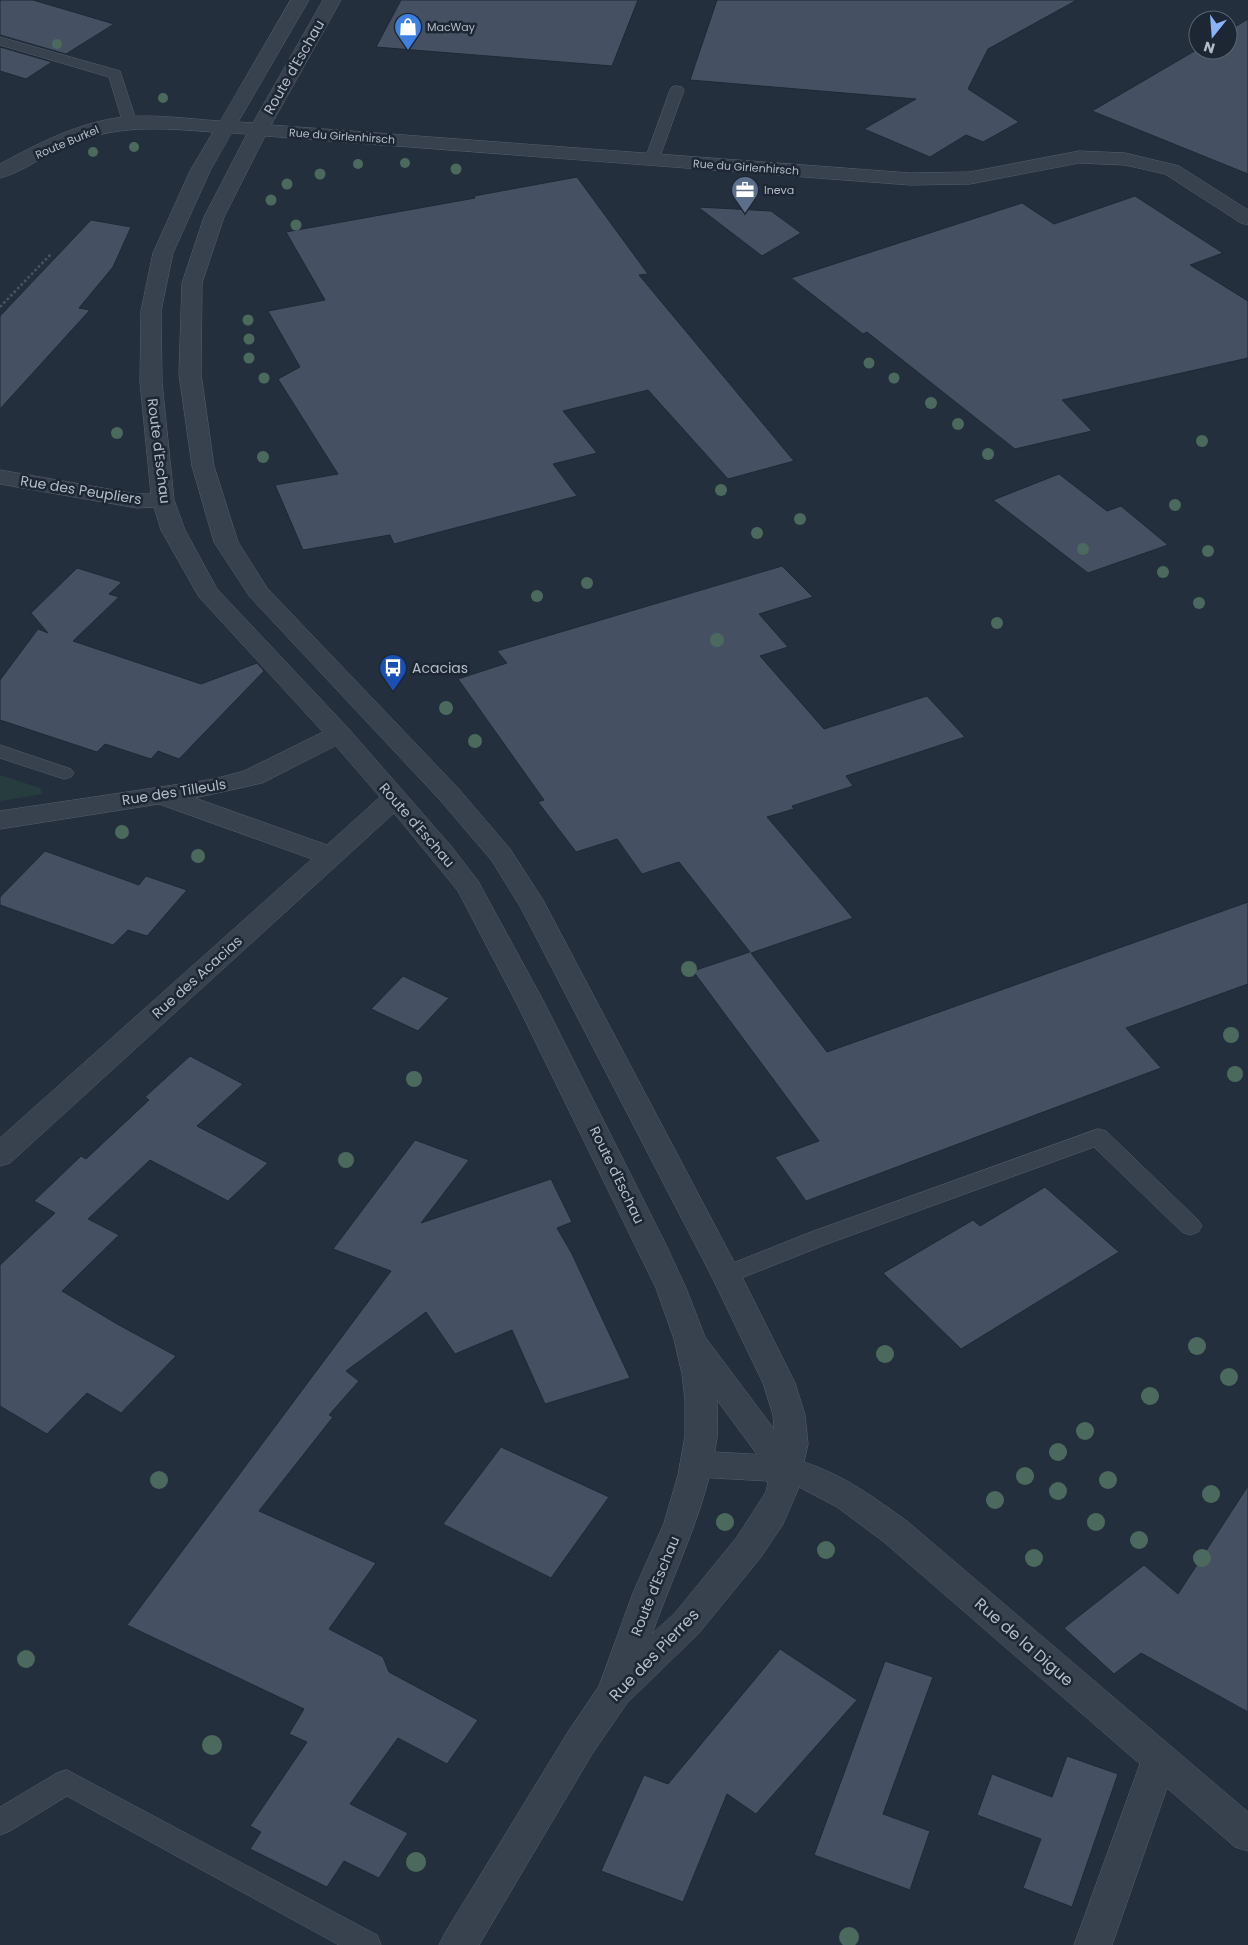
<svg xmlns="http://www.w3.org/2000/svg" width="1248" height="1945" font-family="Poppins,sans-serif">
<style>
.green{fill:#263c3f}
.building{fill:#455162;stroke:#1f2835}
.lines{fill:none;stroke-linecap:round;stroke-linejoin:round}
.service-casing{stroke:#565f6c;stroke-width:1}
.pedestrian-casing{stroke:#565f6c;stroke-width:1}
.minor-casing{stroke:#565f6c;stroke-width:1}
.path{stroke:#44595c;stroke-width:2.5;stroke-dasharray:2.5 2.5;stroke-linecap:butt}
.service{fill:#38414e;fill-rule:evenodd}
.pedestrian{fill:#38414e;fill-rule:evenodd}
.minor{fill:#38414e;fill-rule:evenodd}
.tree{fill:#4b6a5d}
.labels{text-anchor:middle;dominant-baseline:central;stroke-width:5;stroke-linejoin:round;paint-order:stroke}
.far-poi-label{font-size:11px;fill:#b4bcc9;stroke:#1d2633;text-anchor:start}
.far-street-label{font-size:11px;fill:#b4bcc9;stroke:#1d2633}
.street-label{font-size:14px;fill:#b4bcc9;stroke:#1d2633}
.poi-label{font-size:14px;fill:#b4bcc9;stroke:#1d2633;text-anchor:start}
.near-street-label{font-size:16px;fill:#b4bcc9;stroke:#1d2633}
</style>
<rect width="100%" height="100%" fill="#242f3e"/>
<!-- green -->
<path class="green" d="M0 775 40 788 42 794 0 801Z"/>
<!-- building -->
<path class="building" d="M0 0H33L114 24 66 54 0 35Z
M401 0H638L612 66 376 47Z
M717 0H1077L988 49 968 89 1019 122 983 142 966 135 930 157 864 129 916 99 690 80Z
M1248 19V174L1092 111 1198 49 1228 50V31Z
M0 47 52 62 26 79 0 71Z
M577 177 648 274 639 275 794 461 728 479 648 390 563 411 597 453 553 464 577 496 394 544 390 535 303 550 275 485 338 474 278 379 300 367 268 311 325 300 286 232 475 198 474 196Z
M1135 196 1223 253 1190 265 1248 301V358L1062 400 1092 431 1015 449 867 332 863 334 791 278 1022 203 1054 224Z
M698 207 771 211 801 233 762 256Z
M91 220 131 227 113 267 79 308 90 310 0 409V316Z
M1059 474 1107 511 1121 506 1168 545 1088 573 993 500Z
M782 566 813 597 759 614 788 647 760 656 824 729 927 696 965 737 846 776 853 786 792 806 794 809 767 817 853 918 751 953 827 1052 1248 902V984L1126 1028 1161 1068 806 1201 775 1157 819 1141 693 971 750 952 679 862 642 874 617 839 576 852 538 802 544 800 458 679 507 663 497 651Z
M77 568 122 582 109 594 119 597 73 641 201 684 257 663 264 671 179 759 158 751 151 759 105 744 97 752 0 720V680L38 629 48 633 31 613Z
M45 851 139 885 146 876 187 890 147 936 128 930 113 945 0 905V897Z
M403 976 449 998 418 1031 371 1009Z
M190 1056 243 1084 197 1126 268 1163 228 1201 150 1160 88 1219 119 1235 62 1291 117 1324 176 1356 121 1413 87 1393 47 1434 0 1406V1265L55 1213 34 1201 81 1156 86 1159 149 1100 145 1097Z
M415 1140 469 1160 421 1223 551 1179 572 1222 557 1228 572 1254 630 1378 545 1404 512 1330 455 1354 426 1312 346 1371 359 1381 329 1415 333 1417 259 1511 376 1563 329 1629 383 1657 389 1672 478 1720 447 1764 398 1738 350 1804 408 1833 379 1878 344 1861 327 1887 250 1849 261 1832 250 1826 307 1742 289 1734 304 1709 127 1625 391 1271 333 1249Z
M1045 1187 1119 1252 961 1349 883 1273 973 1220 980 1226Z
M501 1447 609 1497 551 1578 443 1524Z
M1248 1486V1712L1141 1653 1114 1674 1064 1628 1144 1565 1178 1594Z
M780 1649 857 1700 756 1814 727 1794 683 1902 601 1871 644 1775 668 1784Z
M885 1661 933 1677 883 1814 930 1831 910 1890 814 1855Z
M1067 1756 1118 1774 1072 1907 1023 1888 1041 1839 977 1815 992 1774 1052 1797Z"/>
<g class="lines">
<defs>
<path id="service" d="M0 37 120 71 137 123 135 126H125L123 123 109 77 0 45Z
M677 86 682 87 684 90 659 159 657 162H647L645 159 670 90 672 87Z
M0 745 71 769 74 773 71 777 64 779 0 758Z
M1098 1129 1106 1131 1198 1220 1202 1226 1198 1232 1190 1235 1182 1232 1094 1147 827 1244 734 1281 726 1284 718 1281 714 1275 718 1269 811 1232Z
M67 1770 377 1935 381 1945H339L67 1796 10 1831 0 1835V1807L57 1773Z"/>
<path id="pedestrian" d="M696 1451 786 1456 797 1460 802 1469 797 1478 786 1482 696 1477 685 1473 680 1464 685 1455Z"/>
<path id="minor" d="M291 0H309L238 122 253 123 323 0H341L271 125 910 173 970 172 1079 151 1125 153 1179 166 1248 210V225L1241 223 1165 174 1125 165 1079 163 970 184 910 185 265 136 224 217 202 283 201 374 214 466 238 542 267 588 458 788 510 849 543 900 741 1275 795 1383 805 1415 808 1444 804 1462C844 1475 875 1498 908 1522L1248 1812V1851L1235 1847 1167 1788 1112 1945H1074L1140 1764 884 1542 837 1507 799 1487 783 1524 761 1557 699 1633 627 1703 592 1754 479 1945H439L445 1933 568 1732 599 1686 633 1593 664 1523 678 1475 685 1436V1400L682 1374 674 1339 656 1288 517 1004 458 891 394 813 10 1163 0 1166V1138L312 859 159 804 0 829V811L214 779 244 771 323 732 199 597 161 530 154 507 137 508 0 484V470L137 494H151L140 382 141 311 153 253 190 171 213 132C160 128 116 124 66 146 44 155 23 172 0 178V164C39 143 79 122 124 117 156 114 188 119 220 121ZM232 133 247 134 204 217 182 283 179 374 192 466 214 542 250 597 440 800 492 861 521 908 711 1275 763 1383 773 1415 774 1429 705 1337 686 1288 666 1245 545 1004 478 881 451 846 348 728 217 589 185 530 174 500 162 382 161 311 173 253 210 171ZM336 746 380 797 327 845 195 798 262 783ZM717 1400 770 1472 766 1492 737 1537 675 1613 652 1634C675 1569 707 1508 717 1438 718 1426 717 1412 717 1400Z"/>
</defs>
<!-- service casing -->
<use href="#service" class="service-casing"/>
<!-- pedestrian casing -->
<use href="#pedestrian" class="pedestrian-casing"/>
<!-- minor casing -->
<use href="#minor" class="minor-casing"/>
<!-- path -->
<path class="path" d="M0 307 52 253"/>
<!-- service -->
<use href="#service" class="service"/>
<!-- pedestrian -->
<use href="#pedestrian" class="pedestrian"/>
<!-- minor -->
<use href="#minor" class="minor"/>
</g>
<!-- trees -->
<g class="tree">
<circle cx="57" cy="44" r="5"/>
<circle cx="163" cy="98" r="5"/>
<circle cx="134" cy="147" r="5"/>
<circle cx="93" cy="152" r="5"/>
<circle cx="405" cy="163" r="5"/>
<circle cx="358" cy="164" r="5"/>
<circle cx="456" cy="169" r="5.5"/>
<circle cx="320" cy="174" r="5.5"/>
<circle cx="287" cy="184" r="5.5"/>
<circle cx="271" cy="200" r="5.5"/>
<circle cx="296" cy="225" r="5.5"/>
<circle cx="248" cy="320" r="5.5"/>
<circle cx="249" cy="339" r="5.5"/>
<circle cx="249" cy="358" r="5.5"/>
<circle cx="869" cy="363" r="5.5"/>
<circle cx="264" cy="378" r="5.5"/>
<circle cx="894" cy="378" r="5.5"/>
<circle cx="931" cy="403" r="6"/>
<circle cx="958" cy="424" r="6"/>
<circle cx="117" cy="433" r="6"/>
<circle cx="1202" cy="441" r="6"/>
<circle cx="988" cy="454" r="6"/>
<circle cx="263" cy="457" r="6"/>
<circle cx="721" cy="490" r="6"/>
<circle cx="1175" cy="505" r="6"/>
<circle cx="800" cy="519" r="6"/>
<circle cx="757" cy="533" r="6"/>
<circle cx="1083" cy="549" r="6"/>
<circle cx="1208" cy="551" r="6"/>
<circle cx="1163" cy="572" r="6"/>
<circle cx="587" cy="583" r="6"/>
<circle cx="537" cy="596" r="6"/>
<circle cx="1199" cy="603" r="6"/>
<circle cx="997" cy="623" r="6"/>
<circle cx="717" cy="640" r="7"/>
<circle cx="446" cy="708" r="7"/>
<circle cx="475" cy="741" r="7"/>
<circle cx="122" cy="832" r="7"/>
<circle cx="198" cy="856" r="7"/>
<circle cx="689" cy="969" r="8"/>
<circle cx="1231" cy="1035" r="8"/>
<circle cx="1235" cy="1074" r="8"/>
<circle cx="414" cy="1079" r="8"/>
<circle cx="346" cy="1160" r="8"/>
<circle cx="1197" cy="1346" r="9"/>
<circle cx="885" cy="1354" r="9"/>
<circle cx="1229" cy="1377" r="9"/>
<circle cx="1150" cy="1396" r="9"/>
<circle cx="1085" cy="1431" r="9"/>
<circle cx="1058" cy="1452" r="9"/>
<circle cx="1025" cy="1476" r="9"/>
<circle cx="159" cy="1480" r="9"/>
<circle cx="1108" cy="1480" r="9"/>
<circle cx="1058" cy="1491" r="9"/>
<circle cx="1211" cy="1494" r="9"/>
<circle cx="995" cy="1500" r="9"/>
<circle cx="725" cy="1522" r="9"/>
<circle cx="1096" cy="1522" r="9"/>
<circle cx="1139" cy="1540" r="9"/>
<circle cx="826" cy="1550" r="9"/>
<circle cx="1034" cy="1558" r="9"/>
<circle cx="1202" cy="1558" r="9"/>
<circle cx="26" cy="1659" r="9"/>
<circle cx="212" cy="1745" r="10"/>
<circle cx="416" cy="1862" r="10"/>
<circle cx="849" cy="1937" r="10"/>
</g>
<!-- icons -->
<defs>
<symbol id="shop-pin" viewBox="-11 -11 22 30"><path d="M0 17L-7.5 6A9.5 9.5 0 1 1 7.5 6Z" fill="#3f7fe0" stroke="#1d2633"/><path d="M-5-2.5h2.3a2.7 3.5 0 0 1 5.4 0H5L5.5 6h-11ZM-1.5-2.5h3a1.5 2.3 0 0 0-3 0Z" fill="#fff"/></symbol>
<symbol id="office-pin" viewBox="-11 -11 22 30"><path d="M0 17L-7.5 6A9.5 9.5 0 1 1 7.5 6Z" fill="#5c6f8a" stroke="#1d2633"/><path d="M-6-3h4V-5.5h4V-3h4V5H-6ZM-1-4.5V-3h2v-1.5ZM-6 0V1H6V0Z" fill="#fff"/></symbol>
<symbol id="bus-pin" viewBox="-11 -11 22 30"><path d="M0 17L-7.5 6A9.5 9.5 0 1 1 7.5 6Z" fill="#1a4fb4" stroke="#1d2633"/><path d="M-5-6H5V4H4V6H2V4H-2V6H-4V4H-5ZM-3.5-4V0h7V-4ZM-3.5 1.2v1.5H-2V1.2ZM2 1.2v1.5H3.5V1.2Z" fill="#fff"/></symbol>
</defs>
<g fill-rule="evenodd">
<use href="#shop-pin" x="392" y="11" width="32" height="43"/>
<use href="#office-pin" x="729" y="174" width="32" height="43"/>
<use href="#bus-pin" x="377" y="652" width="32" height="43"/>
</g>
<g class="labels">
<!-- far-poi labels -->
<g class="far-poi-label">
<text x="427" y="27">MacWay</text>
<text x="764" y="190">Ineva</text>
</g>
<!-- far-street labels -->
<g class="far-street-label">
<text transform="translate(342 136) rotate(4)">Rue du Girlenhirsch</text>
<text transform="translate(67 142) rotate(-23)">Route Burkel</text>
<text transform="translate(746 167) rotate(4)">Rue du Girlenhirsch</text>
</g>
<!-- street labels -->
<g class="street-label">
<text transform="translate(294 67) rotate(-60)">Route d'Eschau</text>
<text transform="translate(159 451) rotate(83)">Route d'Eschau</text>
<text transform="translate(81 490) rotate(9)">Rue des Peupliers</text>
<text transform="translate(174 792) rotate(-9)">Rue des Tilleuls</text>
<text transform="translate(417 825) rotate(49)">Route d'Eschau</text>
<text transform="translate(197 977) rotate(-42)">Rue des Acacias</text>
<text transform="translate(617 1175) rotate(64)">Route d'Eschau</text>
<text transform="translate(655 1586) rotate(-68)">Route d'Eschau</text>
</g>
<!-- poi labels -->
<g class="poi-label">
<text x="412" y="668">Acacias</text>
</g>
<!-- near-street labels -->
<g class="near-street-label">
<text transform="translate(1024 1642) rotate(41)">Rue de la Digue</text>
<text transform="translate(654 1655) rotate(-46)">Rue des Pierres</text>
</g>
</g>
<!-- north arrow -->
<g transform="translate(1213 35) rotate(197)"><circle r="24" fill="#1d2633" stroke="#59626f"/>
<path d="M0-4L9 19L0 12L-9 19Z" fill="#8ab4f8"/>
<text y="-8" font-size="14" font-weight="bold" text-anchor="middle" fill="#b4bcc9">N</text>
</g>
</svg>
